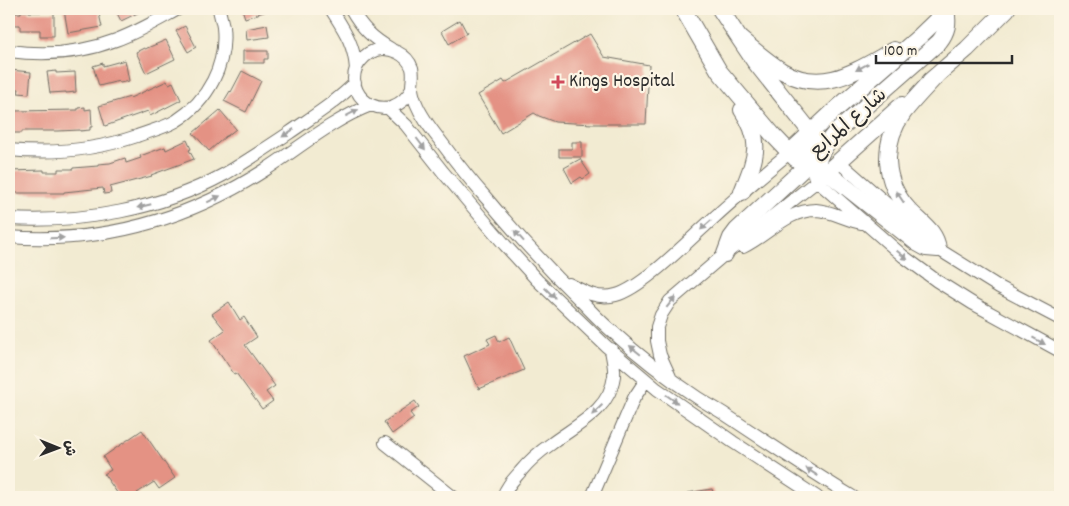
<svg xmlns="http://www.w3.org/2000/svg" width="1069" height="506" font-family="Dekko,'Playpen Sans Arabic',sans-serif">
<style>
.building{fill:#e49284}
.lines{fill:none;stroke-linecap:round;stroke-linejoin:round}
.minor-casing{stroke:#716e65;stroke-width:14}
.major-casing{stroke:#716e65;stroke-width:18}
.minor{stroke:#fff;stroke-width:12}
.major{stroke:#fff;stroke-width:16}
.oneway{fill:#a0a0a0}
.poi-dot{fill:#d1495b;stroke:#fcf5e5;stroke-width:2}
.labels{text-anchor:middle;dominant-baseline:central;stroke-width:4.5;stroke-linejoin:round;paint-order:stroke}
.poi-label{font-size:20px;fill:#2b2b2b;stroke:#fcf5e5;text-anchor:start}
.street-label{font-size:20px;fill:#2b2b2b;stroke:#fcf5e5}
</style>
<rect width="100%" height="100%" fill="#fcf5e5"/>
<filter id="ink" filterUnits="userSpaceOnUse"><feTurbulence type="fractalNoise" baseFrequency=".02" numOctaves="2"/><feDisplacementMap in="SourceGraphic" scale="10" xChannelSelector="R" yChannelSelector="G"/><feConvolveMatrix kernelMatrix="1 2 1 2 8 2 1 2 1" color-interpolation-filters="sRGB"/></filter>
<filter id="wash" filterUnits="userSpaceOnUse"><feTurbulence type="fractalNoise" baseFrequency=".0096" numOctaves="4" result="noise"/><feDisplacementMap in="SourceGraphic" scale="20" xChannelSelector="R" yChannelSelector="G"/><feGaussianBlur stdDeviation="1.12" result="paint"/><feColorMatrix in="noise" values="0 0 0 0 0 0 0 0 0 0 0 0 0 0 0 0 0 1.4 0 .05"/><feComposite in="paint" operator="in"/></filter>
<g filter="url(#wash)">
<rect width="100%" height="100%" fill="#f2ebd2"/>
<g id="blocks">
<!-- building -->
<path class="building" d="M72 9H98L102 27 68 33 64 10Z
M115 9H146L121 21Z
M242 9H269L270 10 245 18Z
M21 11H29V12H54V36H40V30H20V25H11V13H21Z
M460 20 467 33 449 44 442 31Z
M267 25 269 37 247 40 246 29Z
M185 26 196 47 188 52 176 31Z
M590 34 604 57 649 65 646 124H593L555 122 539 116 534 113 501 133 478 95 503 80 505 83Z
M166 40 175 59 146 73 136 52 144 48 145 49Z
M243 51H268V59H264V63H243Z
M125 60 129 81 120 83 119 81 99 86 93 66 103 63V66Z
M9 70 31 72 29 94 18 93 19 89 9 88Z
M56 71V73L75 72 76 92 66 93V92L50 93 47 72Z
M242 71 261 81 246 112 224 101 230 91 231 92Z
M167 81 169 84 173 82 181 100 150 116 148 111 105 126 99 106 130 97V98Z
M85 107V110L91 109 92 127H90V130L80 131V130L58 131H22V133H11L12 114H14V111L78 110V108Z
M220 110 236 129 227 136H226L209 151 193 133Z
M187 140 191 149 189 150 194 159 151 175 152 176 110 187 111 193 104 194 103 188 64 192V193H9V171L44 170V172H58V169H73V168L98 166V164L110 163 125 158 126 163 141 158 140 156 165 147 166 150Z
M572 142H582V157H559V149H572Z
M580 159 590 174 583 179 581 177 572 183 564 168Z
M229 302 240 320 244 317 257 337 245 345 275 386 266 392 273 401 262 409 236 373 234 374 211 340 225 330 212 314Z
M496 335 499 342 509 337 524 370 479 389 464 356 490 344 487 339Z
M415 401 419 407 410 413 414 418 392 434 384 422Z
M142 430 175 478 159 489 154 482 137 493 140 497H120L104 474 111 470 103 457Z
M712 489 714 497H687V493Z"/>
</g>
</g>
<g filter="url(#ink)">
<use href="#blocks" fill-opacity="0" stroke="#716e65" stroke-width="1"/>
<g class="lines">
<defs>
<path id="minor" d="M331 9C344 30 354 43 356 69
M351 9C362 28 372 38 391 49
M9 51C45 56 82 53 116 40 138 32 158 20 178 9
M412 89C391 127 344 101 356 68 360 60 367 53 376 50 390 46 407 54 412 68 414 75 412 80 412 87 412 92 414 98 416 103 422 118 432 130 442 143 456 162 471 181 487 199 517 235 548 269 582 302 592 312 602 323 613 332 639 356 669 379 698 398 707 404 717 409 726 415 768 443 810 471 853 497
M388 108 406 125 443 172 505 245 537 280 606 346 657 389 733 442 817 497
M9 150C51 154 96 150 137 136 150 131 164 128 176 121 208 101 227 65 223 27 222 21 220 15 219 9
M838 161 938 249 999 287 1060 319
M9 219C83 223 159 210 225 174 247 161 268 147 289 133 312 117 335 103 355 83
M9 237C101 244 187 220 265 170 299 148 332 120 371 105
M743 247C768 235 787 210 816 210 832 211 846 220 862 223
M569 284C584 292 599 300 616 295 642 288 685 244 706 225 733 200 761 176 789 153
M670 377 660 355 657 341V327L661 315 670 301 725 254 817 181 903 256 937 281 972 303 1060 351
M385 443 453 497
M503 497C506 487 513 480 520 472 529 461 539 452 551 444 576 425 610 411 614 376 615 367 612 358 611 349
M592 497 634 398 646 380"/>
<path id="major" d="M683 9 719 71 773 135 796 159
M720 9 739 38 755 62 817 140
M739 38C753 49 767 62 782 71 824 95 857 70 894 50
M930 81 967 49 1007 9
M742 110C764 142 755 159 742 192
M789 153 808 161 827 172 917 243 926 248 938 249C936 231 921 223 909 210 883 182 881 143 904 112 914 99 926 87 937 75
M789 153 834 111 920 36 948 9
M816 175C816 158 824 146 835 133L939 42C947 32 949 23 946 10
M817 181 902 105
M725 254 731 238 737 230 804 168 808 161 810 150"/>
</defs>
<!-- minor casing -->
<use href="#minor" class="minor-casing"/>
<!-- major casing -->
<use href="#major" class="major-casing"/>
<!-- minor -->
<use href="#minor" class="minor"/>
<!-- major -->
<use href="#major" class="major"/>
</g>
<!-- one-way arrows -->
<defs><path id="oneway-solid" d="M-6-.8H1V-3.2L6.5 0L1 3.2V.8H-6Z" transform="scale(1.25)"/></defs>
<g class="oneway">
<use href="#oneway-solid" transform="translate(862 67) rotate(151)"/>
<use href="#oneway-solid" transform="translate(352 113) rotate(-27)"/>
<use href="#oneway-solid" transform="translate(288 133) rotate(146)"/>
<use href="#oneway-solid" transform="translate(421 144) rotate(53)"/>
<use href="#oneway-solid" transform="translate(900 197) rotate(-124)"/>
<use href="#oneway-solid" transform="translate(214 199) rotate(-26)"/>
<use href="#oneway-solid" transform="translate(144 206) rotate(166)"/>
<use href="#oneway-solid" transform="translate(706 225) rotate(138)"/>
<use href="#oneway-solid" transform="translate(519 236) rotate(-132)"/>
<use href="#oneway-solid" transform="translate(57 238) rotate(-2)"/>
<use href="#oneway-solid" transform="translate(902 255) rotate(39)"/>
<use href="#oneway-solid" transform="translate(550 293) rotate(45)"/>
<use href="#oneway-solid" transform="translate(671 302) rotate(-52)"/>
<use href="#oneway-solid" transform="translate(1039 341) rotate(29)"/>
<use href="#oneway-solid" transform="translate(635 350) rotate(-141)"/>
<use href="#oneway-solid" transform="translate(672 399) rotate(35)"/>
<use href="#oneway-solid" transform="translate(597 410) rotate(136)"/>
<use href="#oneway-solid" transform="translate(812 472) rotate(-147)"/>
</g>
</g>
<!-- markers -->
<path class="poi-dot" d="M555.5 74.5h5v5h5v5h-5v5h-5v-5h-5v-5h5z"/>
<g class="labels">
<!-- poi labels -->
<g class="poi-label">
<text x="569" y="82">Kings Hospital</text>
</g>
<!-- street labels -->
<g class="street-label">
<text transform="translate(849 124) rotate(-41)">شارع المرابع</text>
</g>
</g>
<!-- margin -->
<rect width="1069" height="506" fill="none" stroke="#fcf5e5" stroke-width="30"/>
<!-- north arrow -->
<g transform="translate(58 448) rotate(91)" stroke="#fcf5e5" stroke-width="4" paint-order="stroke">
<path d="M0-4L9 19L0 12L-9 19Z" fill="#2b2b2b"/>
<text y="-8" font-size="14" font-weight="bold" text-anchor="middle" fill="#2b2b2b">ش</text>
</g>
<!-- scale -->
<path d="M876 55v8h136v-8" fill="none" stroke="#2b2b2b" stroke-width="2.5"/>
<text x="884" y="55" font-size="15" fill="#2b2b2b" stroke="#fcf5e5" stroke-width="4" paint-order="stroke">100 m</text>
</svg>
